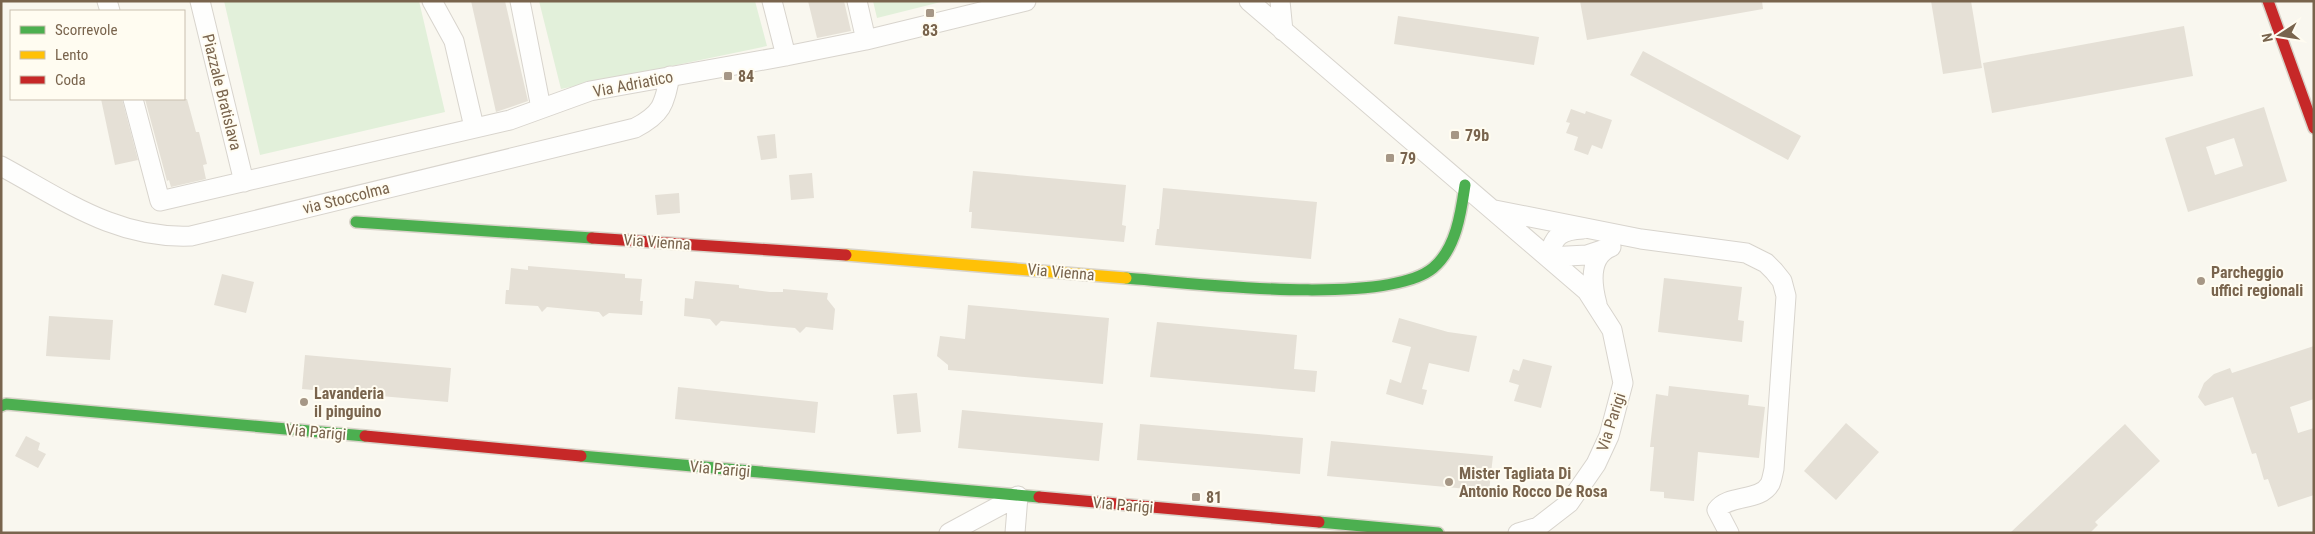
<svg xmlns="http://www.w3.org/2000/svg" width="2315" height="534" font-family="'Roboto Condensed',sans-serif">
<style>
.green{fill:#e2f0da}
.building{fill:#e5e0d6;fill-rule:evenodd}
.lines{fill:none;stroke-linecap:round;stroke-linejoin:round}
.street-casing{stroke:#d8d4cd;stroke-width:21}
.fast-casing{stroke:#d8d3c9;stroke-width:14}
.slow-casing{stroke:#d8d3c9;stroke-width:14}
.jam-casing{stroke:#d8d3c9;stroke-width:14}
.street{stroke:#fefefd;stroke-width:19}
.fast{stroke:#4caf50;stroke-width:11}
.slow{stroke:#ffc107;stroke-width:11}
.jam{stroke:#c62828;stroke-width:11}
.poi-dot{fill:#a69786;stroke:#fffcf1;stroke-width:2}
.labels{text-anchor:middle;dominant-baseline:central;stroke-width:4;stroke-linejoin:round;paint-order:stroke}
.poi-label{font-size:16px;font-weight:bold;fill:#79644d;stroke:#fffcf1;text-anchor:start}
.street-label{font-size:16px;fill:#79644d;stroke:#fffcf1}
</style>
<rect width="100%" height="100%" fill="#f9f7ef"/>
<!-- green -->
<path class="green" d="M224 1H419L445 112 260 155Z
M539 1H755L767 46 561 89Z
M873 1H945L877 18Z"/>
<!-- building -->
<path class="building" d="M471 1H505L528 101 496 112Z
M808 1H844L851 31 817 38Z
M1580 1H1762L1763 9 1587 40Z
M1931 1H1971L1982 68 1943 74Z
M1398 16 1539 37 1534 65 1394 44Z
M2184 26 2193 76 1992 113 1983 63Z
M1643 51 1801 136 1788 160 1630 75Z
M101 99H122L138 160 115 165Z
M145 99H187L196 132H199L207 164 203 165 206 179 171 187 169 180 167 181Z
M2264 107 2287 181 2188 212 2165 138ZM2234 138 2243 166 2215 175 2206 147Z
M1571 109 1585 114 1586 111 1612 120 1602 149 1592 145 1588 155 1574 150 1578 137 1566 133 1570 123 1566 122Z
M775 134 777 158 761 160 757 136Z
M973 171 1126 185 1122 225 1126 226 1124 242 971 228 972 212H969Z
M812 173 814 198 791 200 789 175Z
M1163 188 1317 202 1311 259 1155 245 1157 229H1159Z
M679 193 680 213 657 215 655 195Z
M528 266 625 274V278L642 279 640 301H643L642 315 609 313 603 317 599 312 547 307 542 312 538 306 505 304 506 290H509L511 268 528 270Z
M222 274 254 282 246 313 214 305Z
M1664 278 1742 287 1738 320 1744 321 1742 342 1658 332Z
M695 281 739 285V288L770 292H783V289L828 293 827 299 835 309 833 330 806 327 800 333 795 328 721 321 716 326 710 319 684 316 685 298 693 299Z
M968 305 1109 318 1103 384 948 370V365L937 356 940 336 965 339Z
M49 316 113 320 110 360 46 356Z
M1399 318 1448 332 1477 336 1469 372 1429 363 1422 389 1427 390 1423 405 1386 394 1390 379 1401 383 1411 347 1392 342Z
M1157 322 1297 335 1294 369 1317 371 1315 392 1150 377Z
M2314 346V399L2290 407 2298 433 2314 428V495L2278 507 2268 479 2264 480 2256 453 2252 454 2233 397 2205 406 2198 397 2204 383 2214 374 2230 368 2232 373Z
M305 355 451 368 448 402 302 389Z
M1523 359 1552 366 1541 408 1514 401 1519 385 1509 382 1513 369 1519 371Z
M1669 386 1749 395 1748 405 1765 407 1759 458 1698 452 1694 501 1664 498V492L1650 491 1654 447H1650L1656 394 1668 396Z
M678 387 818 402 815 433 675 419Z
M917 393 921 432 897 434 893 395Z
M962 410 1103 423 1099 461 958 448Z
M1846 423 1879 452 1836 500 1804 471Z
M1140 424 1303 438 1300 474 1137 460Z
M2125 424 2160 461 2095 522 2098 525 2090 533H2010Z
M26 436 40 443 38 450 46 454 38 468 15 456Z
M1331 441 1493 456 1489 491 1327 476Z"/>
<g class="lines">
<defs>
<path id="street" d="M107 1 110 11
M200 1 244 182
M432 1 454 41 474 127
M520 1 541 108
M772 1 786 56
M857 1 866 40
M1249 1 1587 291 1612 330 1623 383 1609 436 1596 464 1569 503 1538 527 1518 533
M1280 1 1283 31
M133 99 160 201 510 120 590 91 786 56 866 40 1026 1
M1 166C64 200 116 239 191 236L635 128C662 114 664 105 670 76
M1495 210 1641 239 1746 253 1766 263 1774 271 1782 281 1786 296 1774 469C1773 473 1772 480 1770 484 1760 502 1728 494 1717 510L1729 533
M1583 229C1560 230 1554 236 1548 257L1587 255 1608 248
M1597 304C1592 285 1588 256 1611 247
M949 533 1018 496
M1015 533 1018 496"/>
<path id="fast" d="M356 222 592 238
M1126 278C1189 283 1386 307 1433 268 1456 249 1461 213 1465 185
M1 406 6 404 365 436
M581 456 1039 497
M1319 522 1438 533"/>
<path id="slow" d="M846 255 1126 278"/>
<path id="jam" d="M2268 1 2314 128
M592 238 846 255
M365 436 581 456
M1039 497 1319 522"/>
</defs>
<!-- street casing -->
<use href="#street" class="street-casing"/>
<!-- fast casing -->
<use href="#fast" class="fast-casing"/>
<!-- slow casing -->
<use href="#slow" class="slow-casing"/>
<!-- jam casing -->
<use href="#jam" class="jam-casing"/>
<!-- street -->
<use href="#street" class="street"/>
<!-- fast -->
<use href="#fast" class="fast"/>
<!-- slow -->
<use href="#slow" class="slow"/>
<!-- jam -->
<use href="#jam" class="jam"/>
</g>
<!-- markers -->
<g class="poi-dot">
<rect x="925" y="8" width="10" height="10" rx="2.5"/>
<rect x="723" y="71" width="10" height="10" rx="2.5"/>
<rect x="1450" y="130" width="10" height="10" rx="2.5"/>
<rect x="1385" y="153" width="10" height="10" rx="2.5"/>
<circle cx="2201" cy="281" r="5"/>
<circle cx="304" cy="402" r="5"/>
<circle cx="1449" cy="482" r="5"/>
<rect x="1191" y="492" width="10" height="10" rx="2.5"/>
</g>
<g class="labels">
<!-- poi labels -->
<g class="poi-label">
<text x="930" y="30" text-anchor="middle">83</text>
<text x="738" y="76">84</text>
<text x="1465" y="135">79b</text>
<text x="1400" y="158">79</text>
<text x="2211" y="272">Parcheggio<tspan x="2211" dy="18">uffici regionali</tspan></text>
<text x="314" y="393">Lavanderia<tspan x="314" dy="18">il pinguino</tspan></text>
<text x="1459" y="473">Mister Tagliata Di<tspan x="1459" dy="18">Antonio Rocco De Rosa</tspan></text>
<text x="1206" y="497">81</text>
</g>
<!-- street labels -->
<g class="street-label">
<text transform="translate(633 84) rotate(-11)">Via Adriatico</text>
<text transform="translate(222 92) rotate(76)">Piazzale Bratislava</text>
<text transform="translate(346 198) rotate(-14)">via Stoccolma</text>
<text transform="translate(657 242) rotate(4)">Via Vienna</text>
<text transform="translate(1061 272) rotate(5)">Via Vienna</text>
<text transform="translate(1611 422) rotate(-72)">Via Parigi</text>
<text transform="translate(316 432) rotate(5)">Via Parigi</text>
<text transform="translate(720 469) rotate(5)">Via Parigi</text>
<text transform="translate(1123 505) rotate(5)">Via Parigi</text>
</g>
</g>
<!-- border -->
<rect width="2315" height="534" fill="none" stroke="#79644d" stroke-width="5"/>
<!-- legend -->
<rect x="10" y="10" width="175" height="90" fill="#fffcf1" stroke="#c9bfaf"/>
<rect x="20" y="26" width="25" height="8" fill="#4caf50" stroke="#c9bfaf"/>
<text x="55" y="35" font-size="15" fill="#79644d">Scorrevole</text>
<rect x="20" y="51" width="25" height="8" fill="#ffc107" stroke="#c9bfaf"/>
<text x="55" y="60" font-size="15" fill="#79644d">Lento</text>
<rect x="20" y="76" width="25" height="8" fill="#c62828" stroke="#c9bfaf"/>
<text x="55" y="85" font-size="15" fill="#79644d">Coda</text>
<!-- north arrow -->
<g transform="translate(2280 35) rotate(258)" stroke="#fffcf1" stroke-width="4" paint-order="stroke">
<path d="M0-4L9 19L0 12L-9 19Z" fill="#79644d"/>
<text y="-8" font-size="14" font-weight="bold" text-anchor="middle" fill="#79644d">N</text>
</g>
</svg>
